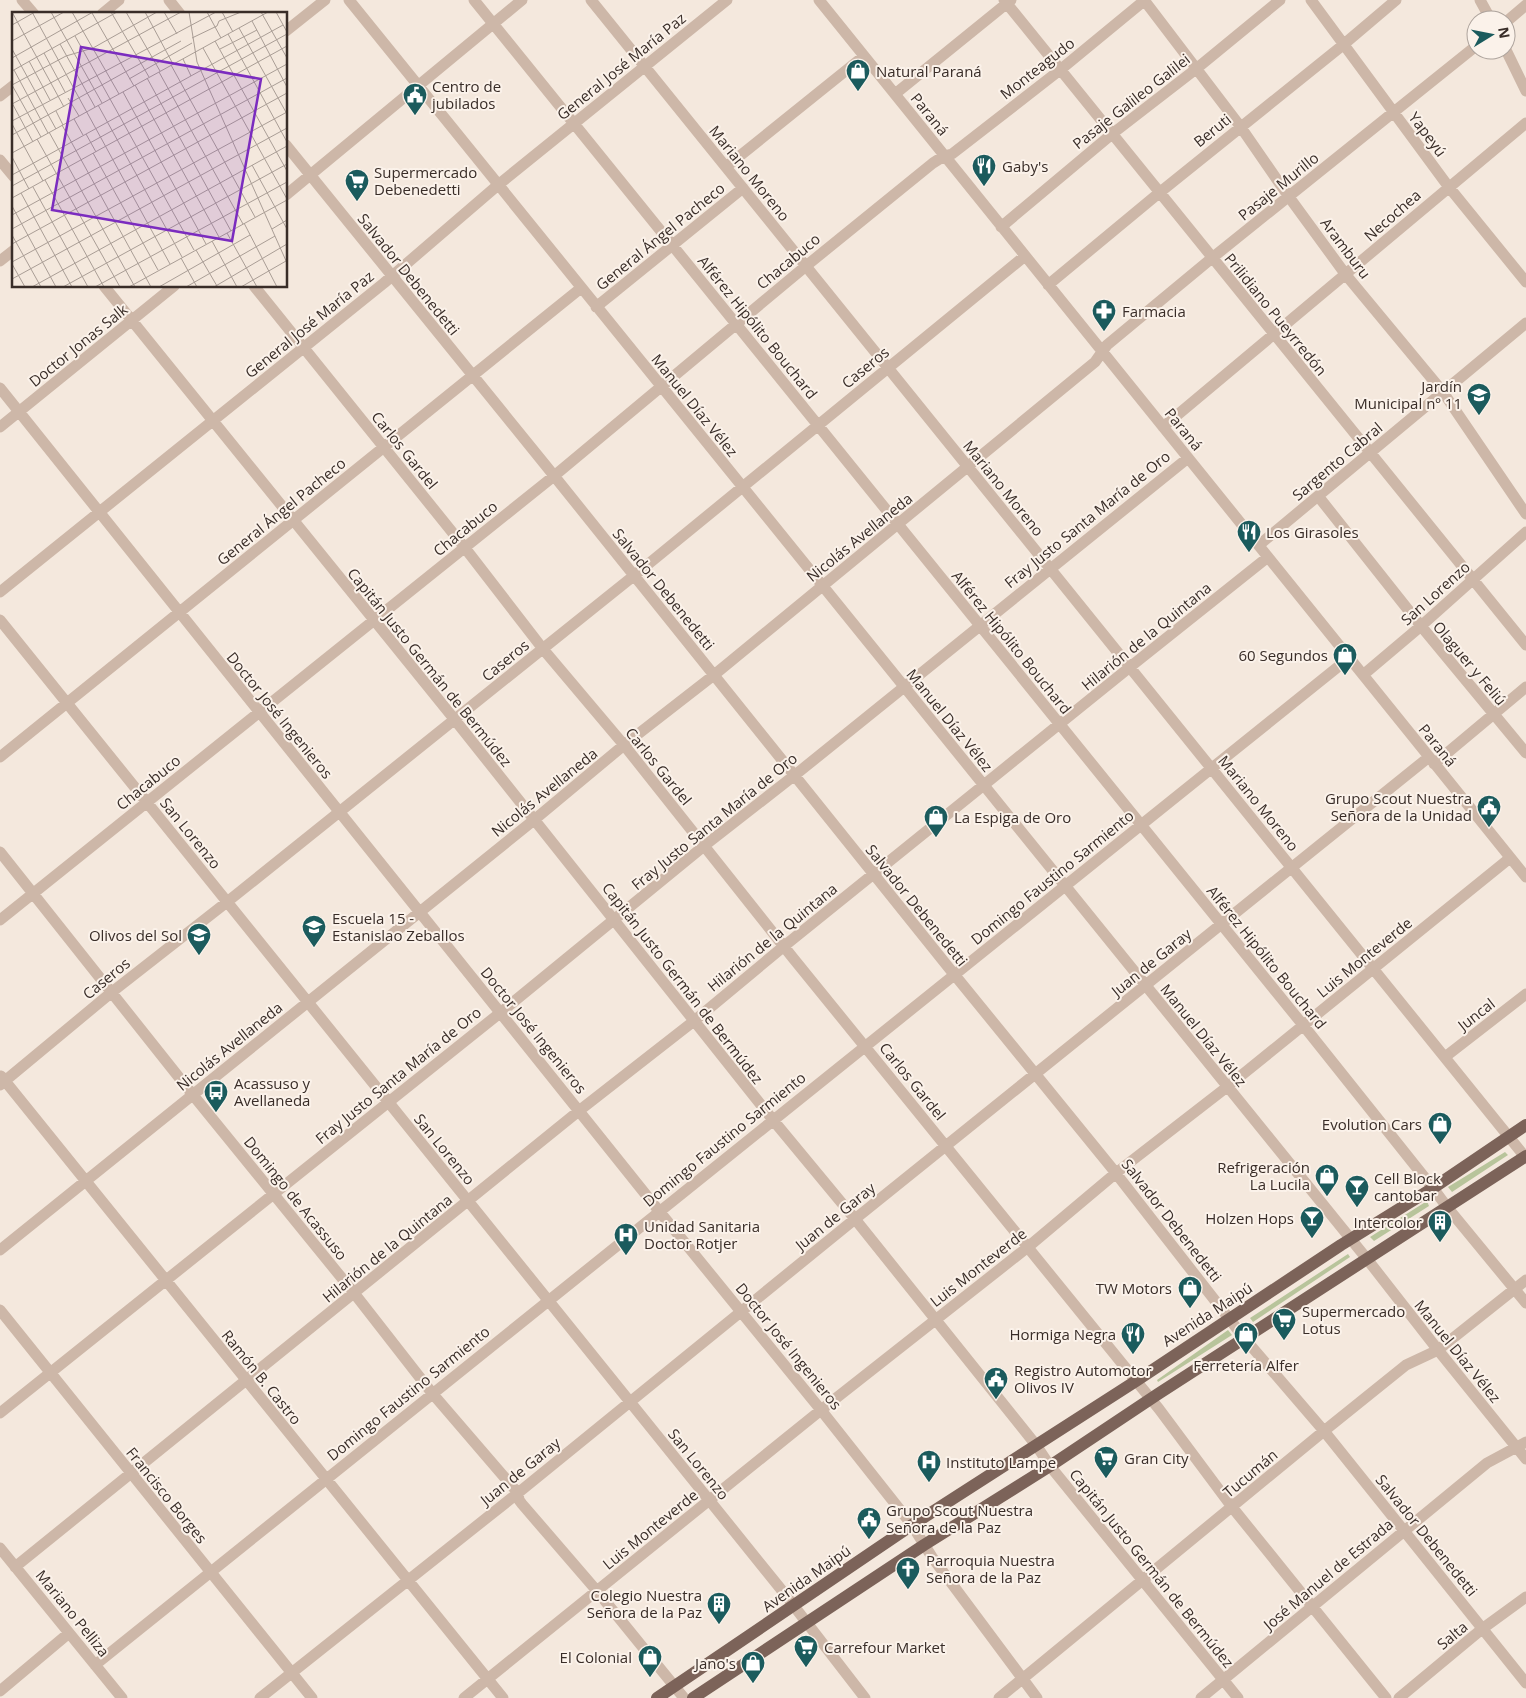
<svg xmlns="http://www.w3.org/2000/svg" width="1526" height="1698" font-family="'Open Sans',sans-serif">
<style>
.green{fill:#b8c49b}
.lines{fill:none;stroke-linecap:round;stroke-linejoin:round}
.minor{stroke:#cdb7a8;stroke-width:11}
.major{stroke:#7c6359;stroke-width:12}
.labels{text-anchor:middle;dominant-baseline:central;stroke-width:4;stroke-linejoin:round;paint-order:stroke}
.street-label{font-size:15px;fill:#392d28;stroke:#fbf2ea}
.poi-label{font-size:15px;fill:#392d28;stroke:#fbf2ea;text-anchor:start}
.inset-road{fill:none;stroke:#a99d95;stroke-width:1}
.view{fill:#7b2cbf;fill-opacity:0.15;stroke:#7b2cbf;stroke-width:2.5}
.inset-edge{fill:none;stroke:#392d28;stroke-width:2.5}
</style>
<rect width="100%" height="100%" fill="#f4e8dd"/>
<!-- green -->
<path class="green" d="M1505 1152 1508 1155 1452 1192 1448 1187Z
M1427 1201 1429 1206 1374 1241 1370 1237Z
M1348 1254 1350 1257 1253 1322 1250 1318Z
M1228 1330 1232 1335 1158 1382 1157 1380Z"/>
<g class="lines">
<!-- minor -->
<path class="minor" d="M22 0 34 14
M169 0 180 14
M349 0 1367 1259 1438 1350 1526 1459
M474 0 1303 1025 1433 1188 1447 1207 1526 1303
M591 0 1526 1158
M819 0 1526 877
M1004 0 1526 645
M1144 0 1240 126 1289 197 1346 275 1443 392 1526 514
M1311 0 1448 186 1526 282
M1480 0 1491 20
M102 14 119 0
M1506 22 1526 5
M286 31 325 0
M1506 50 1526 91
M895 94 1011 0
M0 96 14 85
M286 145 547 467 949 968 1111 1167 1245 1339 1324 1431 1526 1683
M0 160 14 177
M726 167 864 56
M286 195 522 0
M1001 227 1112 134 1196 69 1280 0
M0 261 14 250
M1048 285 1159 193 1343 45 1396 0
M104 286 455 720 773 1120 855 1219 1036 1445 1050 1466 1238 1698
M254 286 465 548 543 649 624 745 793 958 1159 1409 1232 1507 1386 1698
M596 307 743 188
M0 388 659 1211 821 1410 912 1525 932 1557 1037 1698
M0 427 174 286
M1163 427 1526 123
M1318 496 1421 626 1526 753
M1259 545 1526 323
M0 592 384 283 498 185 727 0
M0 620 780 1588 865 1698
M1363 675 1421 626 1526 532
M0 757 581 288
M1434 764 1526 687
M0 852 193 1095 354 1293 432 1393 518 1493 519 1500 522 1504 597 1591 684 1698
M0 920 554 476 806 266 933 163 944 156 952 154 1060 70 1145 0
M1445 1057 1526 994
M1 1076 503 1698
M0 1085 112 992 227 902 641 570 1025 256
M0 1250 534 820 624 745 714 675 1095 362 1107 345 1212 258 1476 46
M0 1310 312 1698
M0 1413 500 1013 704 846 800 771 1188 458
M0 1548 122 1698
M15 1567 580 1110 694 1021 783 947 1130 667 1268 557
M95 1665 1349 658
M0 1691 69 1633
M260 1698 518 1493 855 1219 1429 757
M464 1698 821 1410 1028 1247 1116 1173 1227 1087 1510 858
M999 1698 1324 1431 1406 1365 1438 1350 1526 1280
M1201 1698 1487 1463 1526 1442
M1399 1698 1482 1629 1526 1597"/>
<!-- major -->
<path class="major" d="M657 1698 912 1525 1136 1381 1341 1245 1433 1188 1526 1125
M693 1698 924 1545 1050 1466 1158 1394 1526 1156"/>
</g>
<!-- icons -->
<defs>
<symbol id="shop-pin" viewBox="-11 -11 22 30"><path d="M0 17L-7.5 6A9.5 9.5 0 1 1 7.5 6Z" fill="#1b5b5d" stroke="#fbf2ea"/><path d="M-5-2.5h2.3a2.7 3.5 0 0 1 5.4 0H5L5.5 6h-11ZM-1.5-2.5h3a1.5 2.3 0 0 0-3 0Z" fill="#fff"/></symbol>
<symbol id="civic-pin" viewBox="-11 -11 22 30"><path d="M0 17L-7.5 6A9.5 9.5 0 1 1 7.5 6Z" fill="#1b5b5d" stroke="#fbf2ea"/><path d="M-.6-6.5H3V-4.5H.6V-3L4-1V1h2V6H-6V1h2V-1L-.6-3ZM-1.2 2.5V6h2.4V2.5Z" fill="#fff"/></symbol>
<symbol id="restaurant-pin" viewBox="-11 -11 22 30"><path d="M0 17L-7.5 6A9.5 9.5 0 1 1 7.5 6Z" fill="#1b5b5d" stroke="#fbf2ea"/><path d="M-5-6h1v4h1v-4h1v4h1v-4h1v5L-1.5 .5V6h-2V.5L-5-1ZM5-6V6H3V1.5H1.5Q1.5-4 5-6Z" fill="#fff"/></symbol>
<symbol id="supermarket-pin" viewBox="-11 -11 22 30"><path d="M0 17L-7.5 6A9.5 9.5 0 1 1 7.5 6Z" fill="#1b5b5d" stroke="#fbf2ea"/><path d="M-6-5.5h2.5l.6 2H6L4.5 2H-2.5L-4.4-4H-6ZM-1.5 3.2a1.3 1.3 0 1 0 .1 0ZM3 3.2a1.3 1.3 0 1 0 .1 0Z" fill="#fff"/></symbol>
<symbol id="pharmacy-pin" viewBox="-11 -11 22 30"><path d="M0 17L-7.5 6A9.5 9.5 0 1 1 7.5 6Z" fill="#1b5b5d" stroke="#fbf2ea"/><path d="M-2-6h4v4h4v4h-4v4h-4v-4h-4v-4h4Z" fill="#fff"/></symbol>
<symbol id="school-pin" viewBox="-11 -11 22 30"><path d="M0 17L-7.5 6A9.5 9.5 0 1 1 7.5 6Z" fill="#1b5b5d" stroke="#fbf2ea"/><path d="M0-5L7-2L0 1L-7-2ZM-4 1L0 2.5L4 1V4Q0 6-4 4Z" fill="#fff"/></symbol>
<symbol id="bus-pin" viewBox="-11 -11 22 30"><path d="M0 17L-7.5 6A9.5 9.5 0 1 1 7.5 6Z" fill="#1b5b5d" stroke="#fbf2ea"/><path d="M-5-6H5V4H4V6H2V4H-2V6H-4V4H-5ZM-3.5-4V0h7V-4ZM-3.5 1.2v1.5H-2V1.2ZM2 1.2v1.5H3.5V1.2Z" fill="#fff"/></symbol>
<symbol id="bar-pin" viewBox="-11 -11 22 30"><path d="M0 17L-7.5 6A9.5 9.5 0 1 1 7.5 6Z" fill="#1b5b5d" stroke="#fbf2ea"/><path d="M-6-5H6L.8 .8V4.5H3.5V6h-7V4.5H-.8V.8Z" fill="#fff"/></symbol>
<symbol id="building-pin" viewBox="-11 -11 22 30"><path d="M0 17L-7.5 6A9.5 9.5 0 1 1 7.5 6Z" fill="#1b5b5d" stroke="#fbf2ea"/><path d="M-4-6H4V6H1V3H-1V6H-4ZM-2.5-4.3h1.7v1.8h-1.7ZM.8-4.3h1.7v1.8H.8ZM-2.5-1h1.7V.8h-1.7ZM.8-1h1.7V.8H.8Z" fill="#fff"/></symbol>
<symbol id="hospital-pin" viewBox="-11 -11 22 30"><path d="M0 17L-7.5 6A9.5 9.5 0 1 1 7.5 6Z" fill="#1b5b5d" stroke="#fbf2ea"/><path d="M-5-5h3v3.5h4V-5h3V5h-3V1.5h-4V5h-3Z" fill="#fff"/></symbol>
<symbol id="church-pin" viewBox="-11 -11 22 30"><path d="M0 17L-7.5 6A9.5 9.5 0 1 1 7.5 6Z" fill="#1b5b5d" stroke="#fbf2ea"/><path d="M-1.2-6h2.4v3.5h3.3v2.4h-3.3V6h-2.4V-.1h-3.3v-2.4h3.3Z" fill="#fff"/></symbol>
</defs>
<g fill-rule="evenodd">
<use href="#shop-pin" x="844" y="57" width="28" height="38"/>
<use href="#civic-pin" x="401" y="81" width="28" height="38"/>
<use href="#restaurant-pin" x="970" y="152" width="28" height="38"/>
<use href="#supermarket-pin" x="343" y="167" width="28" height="38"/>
<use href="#pharmacy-pin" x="1090" y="297" width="28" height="38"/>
<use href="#school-pin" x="1465" y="381" width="28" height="38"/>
<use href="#restaurant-pin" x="1235" y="518" width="28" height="38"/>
<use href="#shop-pin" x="1331" y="641" width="28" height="38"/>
<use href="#civic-pin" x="1475" y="793" width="28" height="38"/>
<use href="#shop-pin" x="922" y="803" width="28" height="38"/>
<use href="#school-pin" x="300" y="913" width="28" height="38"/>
<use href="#school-pin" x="185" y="921" width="28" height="38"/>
<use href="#bus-pin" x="202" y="1078" width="28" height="38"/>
<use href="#shop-pin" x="1426" y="1110" width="28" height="38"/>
<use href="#shop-pin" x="1313" y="1162" width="28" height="38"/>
<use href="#bar-pin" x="1343" y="1173" width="28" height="38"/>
<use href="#bar-pin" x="1298" y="1204" width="28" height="38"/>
<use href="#building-pin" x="1426" y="1208" width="28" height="38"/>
<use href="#hospital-pin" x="612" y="1221" width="28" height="38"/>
<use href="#shop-pin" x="1176" y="1274" width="28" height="38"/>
<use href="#supermarket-pin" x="1270" y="1306" width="28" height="38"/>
<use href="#restaurant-pin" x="1119" y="1320" width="28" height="38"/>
<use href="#shop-pin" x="1232" y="1320" width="28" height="38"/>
<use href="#civic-pin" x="982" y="1365" width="28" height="38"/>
<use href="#supermarket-pin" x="1092" y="1444" width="28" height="38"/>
<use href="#hospital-pin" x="915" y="1448" width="28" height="38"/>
<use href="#civic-pin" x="855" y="1505" width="28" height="38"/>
<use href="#church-pin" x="894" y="1555" width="28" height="38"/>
<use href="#building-pin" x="705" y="1590" width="28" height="38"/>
<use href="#supermarket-pin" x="792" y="1633" width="28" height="38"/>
<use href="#shop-pin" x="636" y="1643" width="28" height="38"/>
<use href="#shop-pin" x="739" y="1649" width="28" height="38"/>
</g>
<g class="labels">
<!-- street labels -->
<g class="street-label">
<text transform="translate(621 66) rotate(-39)">General José María Paz</text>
<text transform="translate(1037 68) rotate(-38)">Monteagudo</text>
<text transform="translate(1131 101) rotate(-38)">Pasaje Galileo Galilei</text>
<text transform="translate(930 114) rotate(51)">Paraná</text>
<text transform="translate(1212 130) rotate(-39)">Beruti</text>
<text transform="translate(1428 134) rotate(53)">Yapeyú</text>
<text transform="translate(750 173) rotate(51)">Mariano Moreno</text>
<text transform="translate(1278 186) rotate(-39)">Pasaje Murillo</text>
<text transform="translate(1392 215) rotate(-41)">Necochea</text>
<text transform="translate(660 236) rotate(-39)">General Ángel Pacheco</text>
<text transform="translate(1346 248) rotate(53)">Aramburu</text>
<text transform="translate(788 261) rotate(-40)">Chacabuco</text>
<text transform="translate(409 274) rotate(51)">Salvador Debenedetti</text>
<text transform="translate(1276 314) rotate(51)">Prilidiano Pueyrredón</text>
<text transform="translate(309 324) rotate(-39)">General José María Paz</text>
<text transform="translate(758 327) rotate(51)">Alférez Hipólito Bouchard</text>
<text transform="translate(78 345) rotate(-39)">Doctor Jonas Salk</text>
<text transform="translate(865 367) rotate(-39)">Caseros</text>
<text transform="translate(695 405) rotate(51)">Manuel Díaz Vélez</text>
<text transform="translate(1184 429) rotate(51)">Paraná</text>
<text transform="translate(405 450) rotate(51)">Carlos Gardel</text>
<text transform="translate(1337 461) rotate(-40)">Sargento Cabral</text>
<text transform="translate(1004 488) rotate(51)">Mariano Moreno</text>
<text transform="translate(281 511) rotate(-39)">General Ángel Pacheco</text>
<text transform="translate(1087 519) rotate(-39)">Fray Justo Santa María de Oro</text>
<text transform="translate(465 528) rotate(-39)">Chacabuco</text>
<text transform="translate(859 537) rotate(-39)">Nicolás Avellaneda</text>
<text transform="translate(664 589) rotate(51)">Salvador Debenedetti</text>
<text transform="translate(1435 593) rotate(-42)">San Lorenzo</text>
<text transform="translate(1146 636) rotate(-39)">Hilarión de la Quintana</text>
<text transform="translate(1012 642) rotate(51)">Alférez Hipólito Bouchard</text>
<text transform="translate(505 660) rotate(-39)">Caseros</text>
<text transform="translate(1470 663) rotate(50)">Olaguer y Feliú</text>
<text transform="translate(430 667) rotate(51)">Capitán Justo Germán de Bermúdez</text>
<text transform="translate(280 715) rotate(51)">Doctor José Ingenieros</text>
<text transform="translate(950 720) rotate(51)">Manuel Díaz Vélez</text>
<text transform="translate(1438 745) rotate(51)">Paraná</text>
<text transform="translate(659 766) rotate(51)">Carlos Gardel</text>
<text transform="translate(148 782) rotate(-39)">Chacabuco</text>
<text transform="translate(544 792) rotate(-39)">Nicolás Avellaneda</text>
<text transform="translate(1259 803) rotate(51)">Mariano Moreno</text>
<text transform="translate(714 821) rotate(-39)">Fray Justo Santa María de Oro</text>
<text transform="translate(191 833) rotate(51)">San Lorenzo</text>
<text transform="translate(1052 877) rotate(-39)">Domingo Faustino Sarmiento</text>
<text transform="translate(917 905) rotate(51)">Salvador Debenedetti</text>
<text transform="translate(772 937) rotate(-39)">Hilarión de la Quintana</text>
<text transform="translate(1267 957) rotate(51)">Alférez Hipólito Bouchard</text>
<text transform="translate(1364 957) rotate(-39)">Luis Monteverde</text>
<text transform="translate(1151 962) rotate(-39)">Juan de Garay</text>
<text transform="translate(106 978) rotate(-39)">Caseros</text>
<text transform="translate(683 983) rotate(52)">Capitán Justo Germán de Bermúdez</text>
<text transform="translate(1476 1014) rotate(-38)">Juncal</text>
<text transform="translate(534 1030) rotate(51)">Doctor José Ingenieros</text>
<text transform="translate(1204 1035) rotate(51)">Manuel Díaz Vélez</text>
<text transform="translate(229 1046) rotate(-39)">Nicolás Avellaneda</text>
<text transform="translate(398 1075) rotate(-39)">Fray Justo Santa María de Oro</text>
<text transform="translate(913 1081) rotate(51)">Carlos Gardel</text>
<text transform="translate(724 1139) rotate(-39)">Domingo Faustino Sarmiento</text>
<text transform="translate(445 1149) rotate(51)">San Lorenzo</text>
<text transform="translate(296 1198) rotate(51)">Domingo de Acassuso</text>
<text transform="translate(835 1216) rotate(-39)">Juan de Garay</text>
<text transform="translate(1172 1220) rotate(52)">Salvador Debenedetti</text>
<text transform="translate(387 1248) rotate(-39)">Hilarión de la Quintana</text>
<text transform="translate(978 1267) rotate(-38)">Luis Monteverde</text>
<text transform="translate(1207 1314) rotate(-33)">Avenida Maipú</text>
<text transform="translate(789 1346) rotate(51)">Doctor José Ingenieros</text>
<text transform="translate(1458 1351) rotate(51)">Manuel Díaz Vélez</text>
<text transform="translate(262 1377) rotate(51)">Ramón B. Castro</text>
<text transform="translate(408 1393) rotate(-39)">Domingo Faustino Sarmiento</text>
<text transform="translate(699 1464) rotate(51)">San Lorenzo</text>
<text transform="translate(520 1471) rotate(-39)">Juan de Garay</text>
<text transform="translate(1250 1473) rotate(-40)">Tucumán</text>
<text transform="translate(167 1495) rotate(51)">Francisco Borges</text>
<text transform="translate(650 1529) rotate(-39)">Luis Monteverde</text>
<text transform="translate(1427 1535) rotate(51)">Salvador Debenedetti</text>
<text transform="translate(1152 1568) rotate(51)">Capitán Justo Germán de Bermúdez</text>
<text transform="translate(1328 1574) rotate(-40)">José Manuel de Estrada</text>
<text transform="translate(806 1578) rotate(-35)">Avenida Maipú</text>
<text transform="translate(73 1613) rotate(51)">Mariano Pelliza</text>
<text transform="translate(1452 1635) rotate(-40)">Salta</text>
</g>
<!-- poi labels -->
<g class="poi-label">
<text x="876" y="71">Natural Paraná</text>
<text x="432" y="86">Centro de<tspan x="432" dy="17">jubilados</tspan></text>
<text x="1002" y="166">Gaby's</text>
<text x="374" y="172">Supermercado<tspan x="374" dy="17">Debenedetti</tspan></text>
<text x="1122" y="311">Farmacia</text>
<text x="1462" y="386" text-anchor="end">Jardín<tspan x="1462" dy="17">Municipal nº 11</tspan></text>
<text x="1266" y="532">Los Girasoles</text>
<text x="1328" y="655" text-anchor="end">60 Segundos</text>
<text x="1472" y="798" text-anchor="end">Grupo Scout Nuestra<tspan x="1472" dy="17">Señora de la Unidad</tspan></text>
<text x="954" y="817">La Espiga de Oro</text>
<text x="332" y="918">Escuela 15 -<tspan x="332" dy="17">Estanislao Zeballos</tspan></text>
<text x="182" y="935" text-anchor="end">Olivos del Sol</text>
<text x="234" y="1083">Acassuso y<tspan x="234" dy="17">Avellaneda</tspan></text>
<text x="1422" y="1124" text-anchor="end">Evolution Cars</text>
<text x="1310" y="1167" text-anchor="end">Refrigeración<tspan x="1310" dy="17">La Lucila</tspan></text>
<text x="1374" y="1178">Cell Block<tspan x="1374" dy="17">cantobar</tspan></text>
<text x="1294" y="1218" text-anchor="end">Holzen Hops</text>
<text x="1422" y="1222" text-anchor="end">Intercolor</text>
<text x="644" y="1226">Unidad Sanitaria<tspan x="644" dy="17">Doctor Rotjer</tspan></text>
<text x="1172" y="1288" text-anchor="end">TW Motors</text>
<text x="1302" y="1311">Supermercado<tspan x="1302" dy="17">Lotus</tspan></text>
<text x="1116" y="1334" text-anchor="end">Hormiga Negra</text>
<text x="1246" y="1365" text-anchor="middle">Ferretería Alfer</text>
<text x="1014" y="1370">Registro Automotor<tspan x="1014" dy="17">Olivos IV</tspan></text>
<text x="1124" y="1458">Gran City</text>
<text x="946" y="1462">Instituto Lampe</text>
<text x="886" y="1510">Grupo Scout Nuestra<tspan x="886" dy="17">Señora de la Paz</tspan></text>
<text x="926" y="1560">Parroquia Nuestra<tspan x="926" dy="17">Señora de la Paz</tspan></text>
<text x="702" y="1595" text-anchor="end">Colegio Nuestra<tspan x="702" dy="17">Señora de la Paz</tspan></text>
<text x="824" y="1647">Carrefour Market</text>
<text x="632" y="1657" text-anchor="end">El Colonial</text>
<text x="736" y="1663" text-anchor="end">Jano's</text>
</g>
</g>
<!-- overview -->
<g transform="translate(12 12)">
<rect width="275" height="275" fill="#f4e8dd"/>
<path class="inset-road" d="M0 0 52 95M20 0 158 252M39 0 90 91M60 0 107 82M99 0 137 65M114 0 148 59M133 0 161 52M152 0 165 22M177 0 185 50 275 251M195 0 209 26M210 0 221 20M249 0 275 46M264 0 275 20M80 1 122 74M240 9 275 75M0 13 23 0M227 16 275 102M216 22 275 130M63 24 182 238M180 26 205 14 207 9 229 0M0 29 52 0M203 29 275 159M48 32 83 95M191 36 275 187M0 37 44 117M208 37 245 18M32 41 53 80M0 46 81 0M171 47 179 64M17 49 38 88M159 53 243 205M2 58 36 121M0 59 105 0M147 60 231 212M135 66 219 219M117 67 180 31M0 73 54 44 81 36 145 0M0 73 29 125M123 73 207 225M111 80 194 232M56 86 67 104M0 91 21 130M0 92 169 0M86 93 170 245M44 99 51 113M62 107 71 123M0 109 204 0M0 112 31 169M50 113 139 275M37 120 123 275M74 122 84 140M0 123 169 29M25 127 108 275M0 141 256 0M81 141 146 258M0 145 17 177M240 153 275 217M0 163 271 13M33 168 92 275M0 174 275 22M21 175 76 275M9 181 60 275M0 186 275 34M0 194 44 275M0 203 275 52M232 211 265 275M0 217 275 66M260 217 275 208M215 221 245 275M0 223 29 275M200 229 225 275M0 232 275 81M184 238 205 274M169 246 185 275M0 250 275 100M0 252 13 275M0 267 275 116M20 275 275 134M51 275 275 152M83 275 275 170M117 275 275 188M147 275 238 223M174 275 263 224M202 275 275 232M229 275 274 249"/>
<path class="view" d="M69 35 249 67 220 229 40 198Z"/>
<rect width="275" height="275" class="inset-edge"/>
</g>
<!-- north arrow -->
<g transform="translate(1491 35) rotate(80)"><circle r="24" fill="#fbf2ea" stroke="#ada39c"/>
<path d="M0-4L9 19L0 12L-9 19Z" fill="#1b5b5d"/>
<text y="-8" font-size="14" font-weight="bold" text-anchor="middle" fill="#392d28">N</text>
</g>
</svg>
